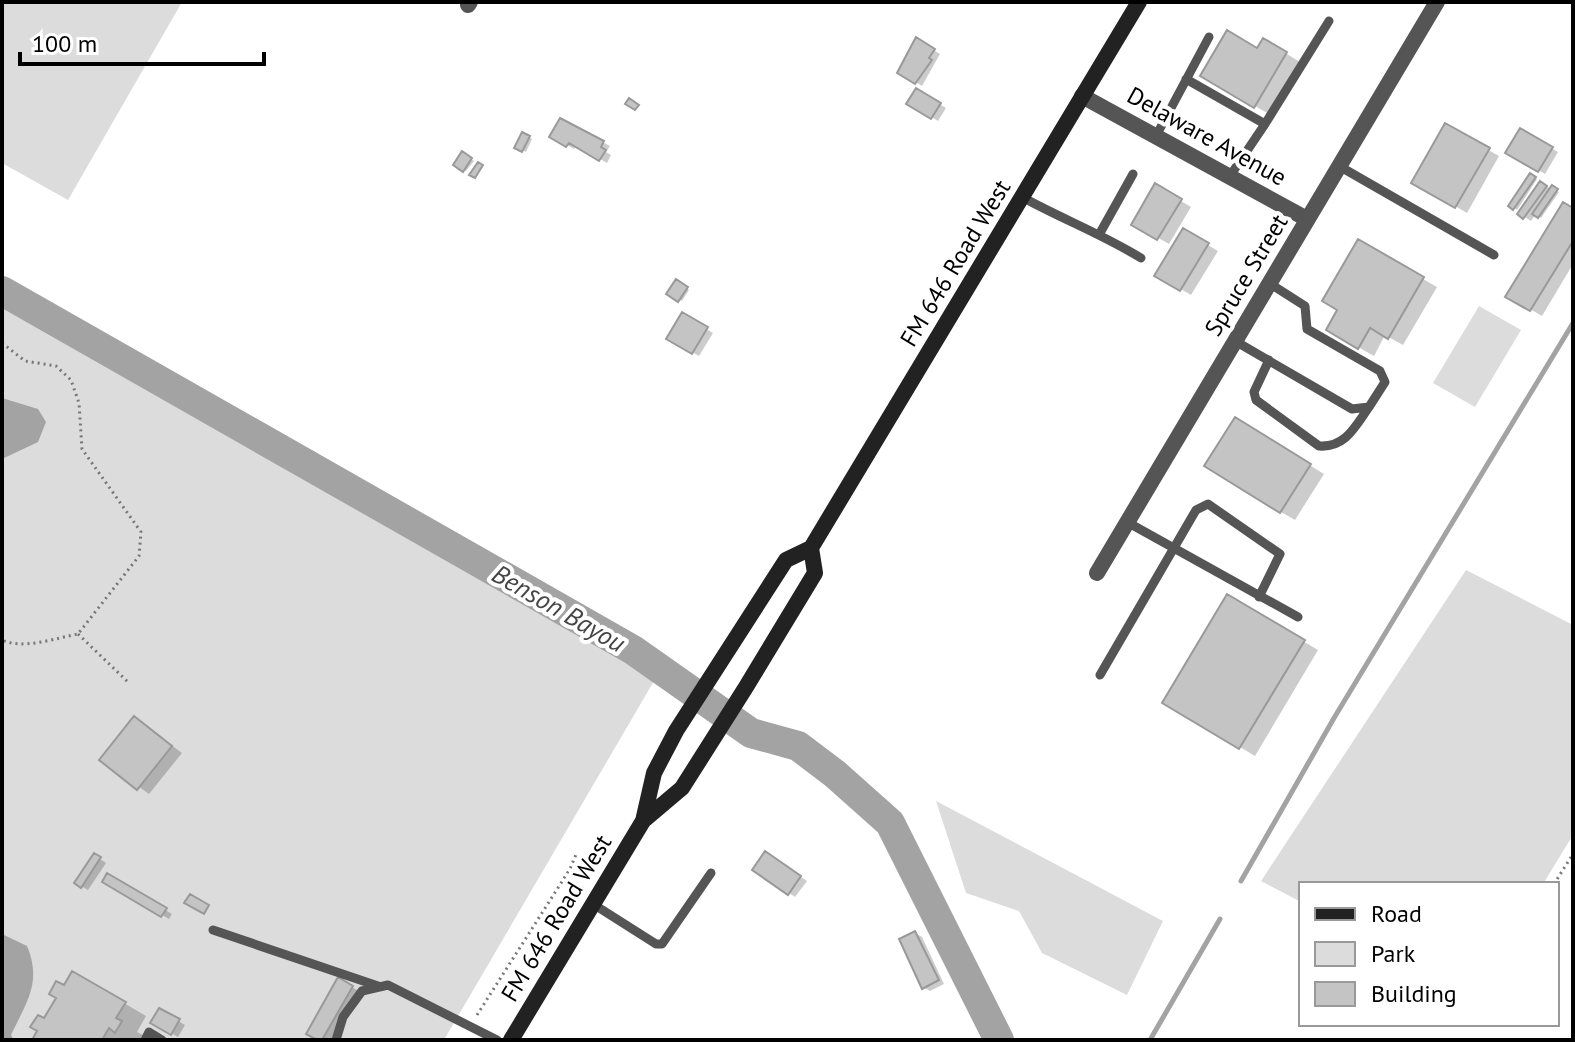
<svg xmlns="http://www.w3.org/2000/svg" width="1575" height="1042" font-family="'PT Sans',sans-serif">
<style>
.green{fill:#dcdcdc}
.water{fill:#a3a3a3}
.shadow{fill:#0003}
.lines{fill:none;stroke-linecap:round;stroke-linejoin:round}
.stream{stroke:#a3a3a3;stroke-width:5}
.river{stroke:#a3a3a3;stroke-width:30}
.building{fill:#c4c4c4;stroke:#999;stroke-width:2}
.path{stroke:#777;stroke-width:3;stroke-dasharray:2 4;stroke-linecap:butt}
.lane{stroke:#555;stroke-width:9}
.street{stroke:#555;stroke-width:16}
.secondary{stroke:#222;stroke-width:16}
.labels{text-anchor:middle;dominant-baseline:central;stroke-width:8;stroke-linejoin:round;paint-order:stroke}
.street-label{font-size:24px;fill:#000;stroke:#fff}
.water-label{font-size:26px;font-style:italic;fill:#444;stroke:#fff}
</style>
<rect width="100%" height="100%" fill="#fff"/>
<!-- green -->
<path class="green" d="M2 2H182L68 200 2 163Z
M2 294 661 669 444 1040H2Z
M1479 306 1521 330 1475 407 1433 383Z
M1466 570 1573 625V835L1543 884H1301V902L1261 881Z
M936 801 1163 921 1127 995 1042 953 1019 911 966 893Z"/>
<!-- water -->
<path class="water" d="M2 398 38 409 46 422 38 442 2 459Z
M2 934 27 946C42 982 27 1001 11 1035L14 1040H2Z"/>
<!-- shadow -->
<path class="shadow" d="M917 40 940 54 922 86 900 72Z
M1264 40 1300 62 1269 114 1202 76 1257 51Z
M917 91 946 108 938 121 909 103Z
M561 121 610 146 606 152 611 155 607 163 576 145 574 149 552 136Z
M1446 126 1499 156 1467 213 1414 182Z
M1521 131 1558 152 1545 174 1508 152Z
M523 134 532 139 526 152 516 147Z
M463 154 474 161 466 171 456 164Z
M1531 175 1537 179 1517 210 1511 205Z
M1541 184 1559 192 1541 218 1536 214 1531 221 1520 214Z
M1156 186 1191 207 1169 244 1134 224Z
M1573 210V264L1542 316 1508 296Z
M1184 231 1218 251 1191 295 1157 275Z
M1359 242 1437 287 1403 345 1385 335 1374 356 1328 330 1340 309Z
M677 282 689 290 682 301 669 293Z
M683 315 713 333 699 356 669 339Z
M1250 428 1324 474 1295 520 1281 512Z
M1228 597 1318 650 1255 756 1164 702Z
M135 718 182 753 149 794 102 760Z
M94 855 106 863 88 890 76 883Z
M772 857 807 881 795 897 789 893Z
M108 876 172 914 169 919 105 881Z
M915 933 922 937 944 984 930 991 923 987Z
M73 973 146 1016 137 1032 143 1035 140 1040H34Z
M338 980 359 991 331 1040H321Z
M160 1010 185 1025 178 1037 153 1023Z"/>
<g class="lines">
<!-- stream -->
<path class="stream" d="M1241 881 1334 718 1573 323
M1150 1040 1220 919"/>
<!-- river -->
<path class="river" d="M2 291 633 650 751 733 798 746 835 774 890 823 999 1040"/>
</g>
<!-- building -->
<path class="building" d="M1227 30 1257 48 1263 38 1287 52 1254 108 1200 76Z
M916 37 935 49 929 58 932 60 915 84 897 73Z
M916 88 941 103 931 119 906 104Z
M629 98 639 105 635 110 625 104Z
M560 118 604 141 601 147 606 150 599 161 569 143 566 147 549 137Z
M1445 123 1490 148 1455 208 1411 183Z
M1520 128 1553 147 1538 172 1505 153Z
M522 132 530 136 522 152 514 148Z
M462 151 472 158 463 172 453 165Z
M478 162 483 165 475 178 469 175Z
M1530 173 1536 177 1513 210 1508 206Z
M1540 181 1547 186 1523 219 1517 214Z
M1155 183 1182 199 1157 240 1131 225Z
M1552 185 1558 189 1538 218 1532 214Z
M1563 202 1573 208V241L1530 311 1505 297Z
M1183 228 1209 243 1180 291 1154 276Z
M1358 239 1424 277 1388 339 1370 328 1358 349 1326 330 1337 310 1322 301Z
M676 279 688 287 678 302 666 294Z
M682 312 708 327 692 354 666 339Z
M1235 417 1311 464 1280 513 1204 466Z
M1227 594 1305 640 1239 749 1162 703Z
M134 716 172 746 137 790 99 760Z
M765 851 801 876 788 895 752 870Z
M94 853 101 857 81 888 74 883Z
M107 873 167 908 161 917 102 882Z
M190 894 209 905 204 914 184 903Z
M915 931 939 980 922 989 899 939Z
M72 971 126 1002 116 1018 122 1021 115 1033 109 1028 102 1040H32L37 1031 30 1027 38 1015 44 1018 56 998 49 994 56 981 64 985Z
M338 977 353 986 322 1040H317L306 1034Z
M159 1008 180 1019 171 1035 150 1023Z"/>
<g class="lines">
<!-- path -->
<path class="path" d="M2 343 25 361 56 366 71 380 79 403 82 449 141 532 139 556 78 634C56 638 23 650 2 640
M78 634 129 683
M1554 884 1573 854
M477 1015 570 869 577 852"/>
<!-- lane -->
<path class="lane" d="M1186 79 1265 124 1329 21
M1156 136 1209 37
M1339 166 1494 255
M1230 176 1265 124
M1022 197C1062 219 1102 234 1141 258
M1100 233 1133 174
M1235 341 1352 409 1369 407 1385 382 1380 371 1307 329 1305 306 1269 283
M1269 360 1254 392 1256 400 1319 446C1345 448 1355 427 1369 407
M1127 522 1298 617
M1100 675 1196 510 1208 504 1280 554 1259 597
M593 904 656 944H662L711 873
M213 930 378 986
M145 1040 149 1032 162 1040
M336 1040 343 1017 362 991 388 985 497 1040"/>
<!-- street -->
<path class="street" d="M468 5 470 2
M1082 96 1307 219
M1097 573 1437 2"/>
<!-- secondary -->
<path class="secondary" d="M643 821 654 773 676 731 786 560 811 548 1139 2
M511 1040 643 821 682 788 746 687 815 573 811 548"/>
</g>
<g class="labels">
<!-- street labels -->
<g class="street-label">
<text transform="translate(1207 136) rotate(29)">Delaware Avenue</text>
<text transform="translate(955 263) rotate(-59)">FM 646 Road West</text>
<text transform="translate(1246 275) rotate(-59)">Spruce Street</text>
<text transform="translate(556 918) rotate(-59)">FM 646 Road West</text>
</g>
<!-- water labels -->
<g class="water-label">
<text transform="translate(559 608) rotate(30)">Benson Bayou</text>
</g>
</g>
<!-- border -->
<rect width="1575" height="1042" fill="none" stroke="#000000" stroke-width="8"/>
<!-- legend -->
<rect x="1299" y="882" width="260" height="144" fill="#ffffff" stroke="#999999" stroke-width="2"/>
<rect x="1315" y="908" width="40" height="12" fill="#222222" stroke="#999999" stroke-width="2"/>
<text x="1371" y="922" font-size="24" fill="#000000">Road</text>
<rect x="1315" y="942" width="40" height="24" fill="#dcdcdc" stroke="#999999" stroke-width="2"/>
<text x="1371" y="962" font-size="24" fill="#000000">Park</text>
<rect x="1315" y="982" width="40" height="24" fill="#c4c4c4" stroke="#999999" stroke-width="2"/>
<text x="1371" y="1002" font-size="24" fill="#000000">Building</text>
<!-- scale -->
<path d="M20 52v12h244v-12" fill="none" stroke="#000000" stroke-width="4"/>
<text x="32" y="52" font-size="24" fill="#000000" stroke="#ffffff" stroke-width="6" paint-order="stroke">100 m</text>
</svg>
